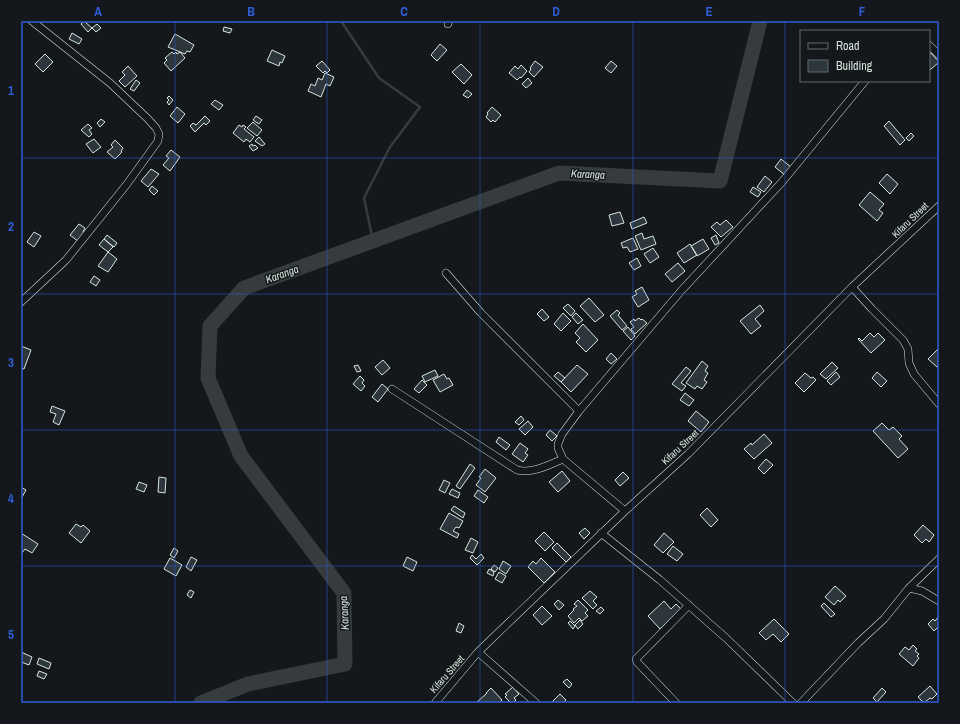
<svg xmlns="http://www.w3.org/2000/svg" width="960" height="724" font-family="'Archivo Narrow',sans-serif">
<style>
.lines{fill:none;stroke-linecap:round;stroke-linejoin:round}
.stream{stroke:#363b3e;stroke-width:2.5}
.river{stroke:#363b3e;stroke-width:15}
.building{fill:#2c363c;stroke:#d8e6dc}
.minor-casing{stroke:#d8e6dc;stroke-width:8}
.minor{stroke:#14181c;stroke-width:7}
.grid{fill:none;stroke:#305dd8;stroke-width:1;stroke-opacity:0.55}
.labels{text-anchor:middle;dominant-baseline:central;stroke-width:3;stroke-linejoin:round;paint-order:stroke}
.street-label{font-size:10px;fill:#d8e6dc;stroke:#14181c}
.water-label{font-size:11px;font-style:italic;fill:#d8e6dc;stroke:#14181c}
.neatline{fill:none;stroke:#305dd8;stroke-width:1.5}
.grid-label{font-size:13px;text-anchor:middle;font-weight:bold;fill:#305dd8}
</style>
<rect width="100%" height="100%" fill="#14181c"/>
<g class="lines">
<!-- stream -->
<path class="stream" d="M341 21 379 78 420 107 390 147 364 198 373 241"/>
<!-- river -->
<path class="river" d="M201 703 248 684 345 664 344 593 241 456 208 378 210 326 244 288 559 173 720 181 760 21"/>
</g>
<!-- building -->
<path class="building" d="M84 21 92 28 88 32 81 24Z
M97 24 101 28 96 32 92 28Z
M224 27 232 29 230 33 223 31Z
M72 33 82 39 79 44 69 39Z
M175 34 194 45 190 52 187 51 185 54 168 47Z
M440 44 447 50 437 61 431 55Z
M272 50 285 56 282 63 280 62 279 66 267 61Z
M172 52 174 54 176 52 177 54 180 52 185 58 171 71 164 63 167 60 165 58Z
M931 53 939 62 930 70 929 69V55Z
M45 54 53 62 43 72 35 64Z
M322 61 330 70 327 73 325 71 323 73 316 66Z
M535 61 543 67 534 77 529 72 531 69 530 68Z
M611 61 617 66 611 73 605 68Z
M461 64 472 75 464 84 452 72Z
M521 65 527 71 521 78 520 77 517 80 509 73 515 66 518 69Z
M128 66 137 76 125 87 119 81 125 75 122 72Z
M325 73 334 77 330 86 326 84 321 97 308 91 311 84 315 86 318 78 322 80Z
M528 78 532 83 526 88 522 84Z
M136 80 140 83 134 91 130 89Z
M467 90 472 94 468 98 463 95Z
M169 96 173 100 169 105 167 102 169 100 167 98Z
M215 100 223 105 219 110 211 104Z
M177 107 185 114 178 123 170 116Z
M492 107 501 115 495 122 493 120 491 122 486 117 488 114 487 113Z
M205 116 210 121 206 125 204 123 195 132 190 126 193 123 196 125Z
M256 116 262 120 259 124 253 120Z
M101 119 105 122 100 127 97 123Z
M889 121 905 140 900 145 884 126Z
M253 122 262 130 257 136 247 128Z
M88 124 92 128 89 130 92 134 89 137 81 130Z
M239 125 242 127 243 125 246 127 244 129 254 137 250 142 246 139 244 142 233 133Z
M911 133 914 136 909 141 906 138Z
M259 137 265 144 262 146 255 141Z
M94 139 101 147 93 153 86 144Z
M115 140 123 148 121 151 122 152 115 159 107 152 113 147 111 145Z
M252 144 253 146 255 145 258 148 253 151 249 146Z
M171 150 180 157 170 171 163 165 169 158 166 156Z
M781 159 791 167 785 175 775 167Z
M151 169 159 174 148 187 141 181Z
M887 174 898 184 890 194 879 183Z
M765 176 772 182 764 192 757 187Z
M152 186 158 191 154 195 149 190Z
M753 187 761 192 758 197 750 192Z
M870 192 884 204 879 210 883 213 877 221 859 205Z
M620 212 624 223 612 226 609 215Z
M644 217 647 223 632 229 630 223Z
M726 220 733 227 721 237 711 227 717 222 720 225Z
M79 224 85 228 83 232 86 234 79 242 70 235Z
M34 232 41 236 34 247 27 242Z
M642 233 644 239 653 236 656 244 641 250 635 236Z
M107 235 117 243 114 247 104 239Z
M716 235 719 243 715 245 711 238Z
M633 238 638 249 630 252 627 247 623 248 621 243Z
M104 239 113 247 108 252 99 245Z
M703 239 709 249 697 256 691 246Z
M690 244 697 255 684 263 677 253Z
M653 248 659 257 650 263 644 254Z
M108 252 117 259 108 272 98 266Z
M637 258 641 266 634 270 629 263Z
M678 263 685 271 672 282 665 274Z
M94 276 100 280 96 286 90 282Z
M642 287 649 300 638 307 632 297 637 294 635 291Z
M589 298 604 315 595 322 580 306Z
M568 304 575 311 571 316 563 308Z
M760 305 764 311 755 319 761 326 751 334 740 321Z
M542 309 549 317 544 321 537 314Z
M617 310 620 313 618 315 627 326 622 330 610 316Z
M563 313 571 321 561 331 554 324Z
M576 313 583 320 578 324 572 317Z
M639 318 641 320 642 319 647 323 635 334 631 329 634 327 630 322 634 319 635 321Z
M583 324 598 340 586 352 576 342 580 338 575 333Z
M628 327 635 336 631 340 623 331Z
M870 333 874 337 878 333 885 340 871 353 858 339 859 338 862 341Z
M21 346 31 350 24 369 21 368Z
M939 348V366L937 367 928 359Z
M611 353 617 359 611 364 606 359Z
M383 360 390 368 382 375 375 367Z
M702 361 708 366 705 371 708 373 704 380 707 382 702 389 697 386 695 389 686 383Z
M832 362 838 368 826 379 820 374Z
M358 365 361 371 357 372 354 366Z
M577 365 588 374 571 392 561 382Z
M686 367 691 371 681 383 686 386 682 391 672 384Z
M435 370 438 376 425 382 422 376Z
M558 372 565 378 561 382 554 376Z
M836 372 840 377 831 385 827 381Z
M877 372 887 381 881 387 872 378Z
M805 373 811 378 813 377 816 380 804 392 795 383Z
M444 374 447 379 449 378 453 385 440 392 433 380Z
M360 376 364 380 362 383 365 386 361 391 353 384Z
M422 380 427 385 419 393 414 389Z
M382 384 388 389 378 402 372 397Z
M685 393 694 400 689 406 680 400Z
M52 406 65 411 59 425 53 422 56 414 50 412Z
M696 411 709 422 701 432 688 421Z
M521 416 524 420 519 425 515 422Z
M528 421 533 427 525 435 519 429Z
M882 423 889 430 893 427 902 436 899 439 908 449 898 458 873 431Z
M550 430 557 436 552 441 546 435Z
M764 434 772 443 754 459 744 449 751 443 752 445Z
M499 437 510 445 506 450 496 442Z
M520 443 528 449 525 453 528 455 523 462 512 454Z
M766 459 773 465 764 474 758 468Z
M470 464 475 468 460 489 456 486Z
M485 469 496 478 485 492 476 485 481 478 479 477Z
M562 471 570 481 558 492 549 482Z
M623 472 629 478 620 486 615 480Z
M159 477 166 478 165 493 158 492Z
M444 480 450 483 445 493 439 490Z
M139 482 147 485 144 492 136 489Z
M21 487 26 490 21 499Z
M452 489 460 493 458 498 449 494Z
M478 490 488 497 484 503 474 496Z
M454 506 465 513 463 518 451 510Z
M707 508 718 520 711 527 700 515Z
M449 513 463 521 459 528 456 527 453 531 459 534 457 538 440 529Z
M76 524 81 527 83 525 90 531 81 543 69 533Z
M923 525 934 535 929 542 926 539 922 543 914 535Z
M585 528 590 533 584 539 579 533Z
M544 532 554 542 545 551 535 541Z
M21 533 38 544 32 553 25 549 21 554Z
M664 533 674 542 663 553 654 545Z
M471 538 478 542 473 553 465 550Z
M557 543 571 557 566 562 552 548Z
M673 546 683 554 677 561 667 554Z
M174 548 178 551 174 558 170 555Z
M481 554 484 558 477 565 470 558 472 555 476 559Z
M191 557 197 560 191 571 186 567Z
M407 557 417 562 413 571 403 566Z
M170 558 182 565 176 576 164 569Z
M541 558 555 572 544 583 528 567 533 561 536 564Z
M503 561 511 566 506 574 499 569Z
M494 565 498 568 495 572 491 569Z
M489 569 494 572 493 576 487 573Z
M499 572 506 576 502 583 495 579Z
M835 586 846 596 840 602 838 600 834 605 825 597Z
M190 590 194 592 191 598 187 595Z
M590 591 597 597 593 601 597 605 593 609 582 598Z
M558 600 564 605 559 610 554 604Z
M578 600 588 610 585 613 588 616 582 621 579 618 574 623 568 616 574 610 573 609 577 606 574 604Z
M664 601 671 609 676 604 681 609 660 629 648 616Z
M824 603 835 614 831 617 821 606Z
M542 606 552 616 542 625 533 615Z
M601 607 604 610 600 614 596 611Z
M939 616V626L934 631 928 624 933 619 935 621Z
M774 619 789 634 781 642 773 634 766 640 759 633Z
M580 620 583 624 578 629 575 625Z
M570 621 575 626 573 629 568 623Z
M459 623 464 626 461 633 456 631Z
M913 645 917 649 915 651 919 654 917 656 919 658 913 666 899 654 905 647 909 650Z
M21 652 32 657 29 665 21 662Z
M39 658 51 663 49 669 37 664Z
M39 671 47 674 44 679 37 676Z
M567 679 572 684 569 688 563 682Z
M930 686 937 694 932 699 930 698 924 703 918 697Z
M513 687 519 694 514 698 516 700 513 703H511L505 697 507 695 505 694Z
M491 688 502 700 499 703H476L487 693H486Z
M882 688 886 692 877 702 873 698Z
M560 694 566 700 563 703H551Z"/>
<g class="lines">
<defs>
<path id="minor" d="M448 24 449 21
M929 45 939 55
M446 273 481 313 579 411
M852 287 872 309 903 340 908 349 909 363 914 374 939 404
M21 302 66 260 127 184 158 141 159 134 156 128 148 119 110 83 32 21
M392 389 517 470C533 474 548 465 563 459
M625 511 563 459 558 448V444L562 434 579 411 681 291 782 182 865 81
M601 533 660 580 726 638 793 703
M909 588 922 591 939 601
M478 652 536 703
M435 703 478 652 625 511 688 454 852 287 939 206
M676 703 637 662 636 659 689 605
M801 703 858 643 884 619 909 588 939 559"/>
</defs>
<!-- minor casing -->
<use href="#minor" class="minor-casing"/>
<!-- minor -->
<use href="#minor" class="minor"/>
</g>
<!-- grid -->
<path class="grid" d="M175 21V703M327 21V703M480 21V703M633 21V703M785 21V703M21 158H939M21 294H939M21 430H939M21 566H939"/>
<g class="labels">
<!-- street labels -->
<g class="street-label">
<text transform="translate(910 220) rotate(-44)">Kifaru Street</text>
<text transform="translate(680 447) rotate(-43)">Kifaru Street</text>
<text transform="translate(447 674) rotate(-49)">Kifaru Street</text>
</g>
<!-- water labels -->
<g class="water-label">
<text transform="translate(588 174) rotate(3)">Karanga</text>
<text transform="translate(282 274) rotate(-20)">Karanga</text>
<text transform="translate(344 613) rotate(-93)">Karanga</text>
</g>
</g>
<!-- border -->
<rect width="960" height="724" fill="none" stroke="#14181c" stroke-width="44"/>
<!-- legend -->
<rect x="800" y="30" width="130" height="52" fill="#14181c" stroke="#626a69"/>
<rect x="808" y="43" width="20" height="6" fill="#14181c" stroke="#626a69"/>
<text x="836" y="50" font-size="12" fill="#d8e6dc">Road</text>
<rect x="808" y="60" width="20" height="12" fill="#2c363c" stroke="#626a69"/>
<text x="836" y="70" font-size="12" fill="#d8e6dc">Building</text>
<rect x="22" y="22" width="916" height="680" class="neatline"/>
<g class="grid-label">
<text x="98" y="16">A</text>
<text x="251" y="16">B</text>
<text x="404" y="16">C</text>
<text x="556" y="16">D</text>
<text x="709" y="16">E</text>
<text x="862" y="16">F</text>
<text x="11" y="95">1</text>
<text x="11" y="231">2</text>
<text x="11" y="367">3</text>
<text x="11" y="503">4</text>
<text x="11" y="639">5</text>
</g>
</svg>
